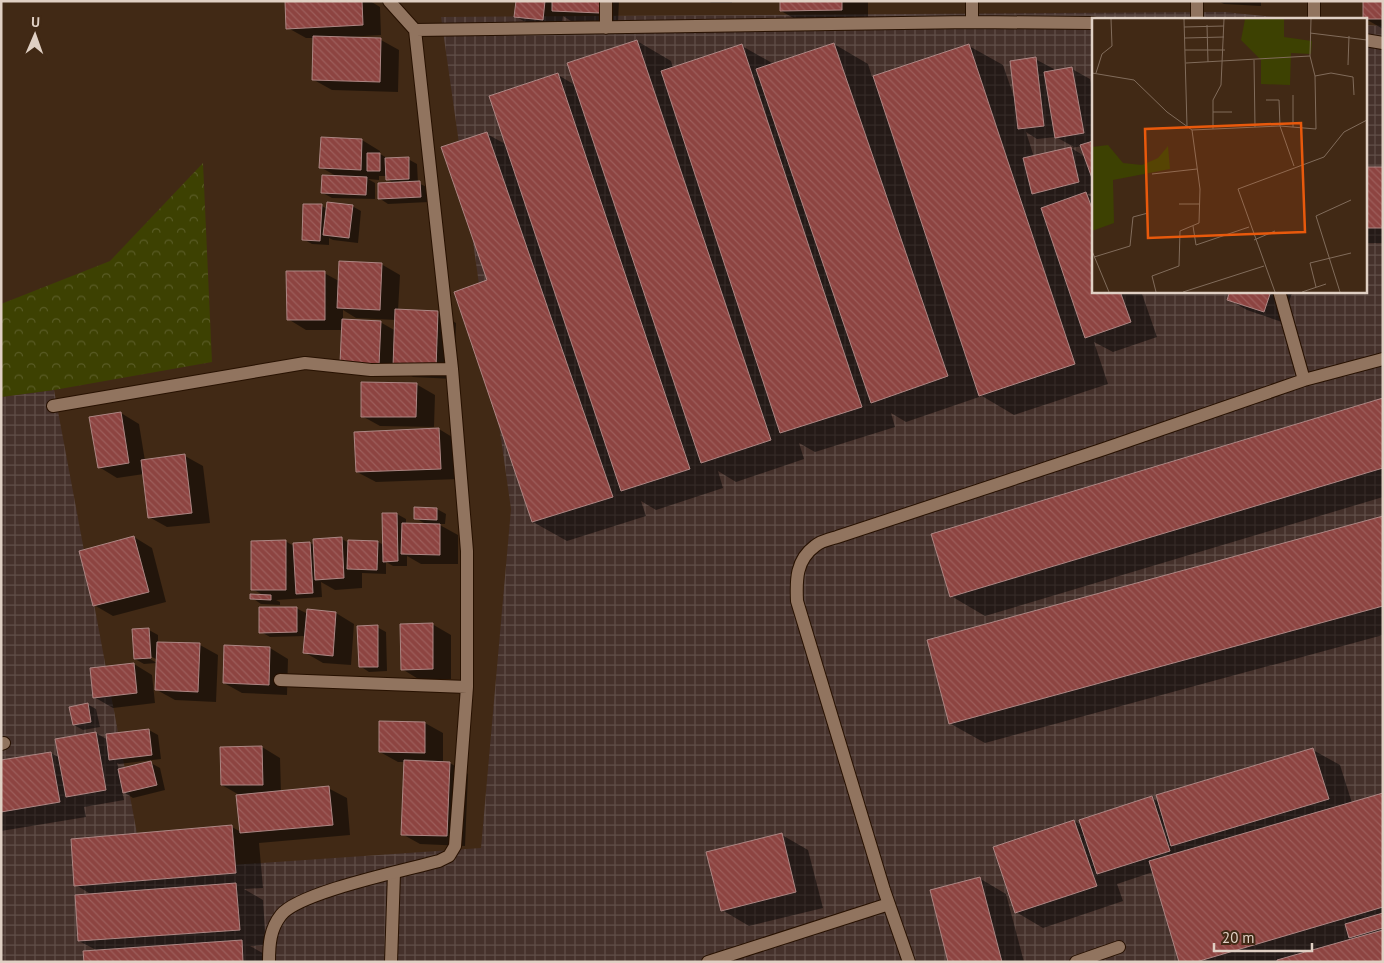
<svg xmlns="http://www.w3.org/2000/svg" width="1384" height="963" font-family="'PT Sans',sans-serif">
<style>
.industrial{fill:url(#industrial-grid)}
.forest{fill:url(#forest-crowns)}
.shadow{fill:#0007;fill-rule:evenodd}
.building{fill:url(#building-back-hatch);stroke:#ac8683}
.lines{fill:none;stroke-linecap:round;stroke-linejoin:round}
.service-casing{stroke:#271100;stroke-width:14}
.minor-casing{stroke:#271100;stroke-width:14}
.service{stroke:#91745f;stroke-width:12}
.minor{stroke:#91745f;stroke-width:12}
.inset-road{fill:none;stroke:#816c5b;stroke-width:1}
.view{fill:#e8590c;fill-opacity:0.15;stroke:#e8590c;stroke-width:2.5}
.inset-edge{fill:none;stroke:#e0d0c4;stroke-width:2.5}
</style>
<defs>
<pattern id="industrial-grid" width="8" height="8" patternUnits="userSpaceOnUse" patternTransform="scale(1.25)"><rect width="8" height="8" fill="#45312b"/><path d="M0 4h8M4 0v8" fill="none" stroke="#604e48"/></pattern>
<pattern id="forest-crowns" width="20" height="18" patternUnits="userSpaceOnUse" patternTransform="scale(1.25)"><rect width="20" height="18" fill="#3d4102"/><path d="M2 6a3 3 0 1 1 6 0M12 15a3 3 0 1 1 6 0" fill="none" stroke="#595b25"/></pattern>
<pattern id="building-back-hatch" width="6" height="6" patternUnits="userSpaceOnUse" patternTransform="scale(1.25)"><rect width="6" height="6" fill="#8d4441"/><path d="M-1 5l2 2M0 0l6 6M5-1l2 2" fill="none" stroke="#9d5e5b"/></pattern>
</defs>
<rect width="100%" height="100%" fill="#412915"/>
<!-- industrial -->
<path class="industrial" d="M1225 12 1296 19H1093V291H1365V25L1383 26V962H1V397L54 390 144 871 481 848 511 509 441 17Z"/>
<!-- forest -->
<path class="forest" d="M203 163 212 362 54 390 1 397V304L110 261Z"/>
<!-- shadow -->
<path class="shadow" d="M287 1H370L380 7 381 35 348 37V39L381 40 399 50 398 92 332 90 314 80 315 38H306L288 28Z
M517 1H619L618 23 571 21 563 16 561 30 534 27 515 16Z
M708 1H732V3H711Z
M781 1H868V25L808 26 781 11Z
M1218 1H1261V6L1224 4Z
M1383 1V29L1364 18Z
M637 41 671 61 673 68 742 46 774 64 834 44 868 64 872 77 969 46 1003 65 1014 97 1035 59 1054 69V72L1072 69 1090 79 1093 94V193L1087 194 1093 198V291H1141L1157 337 1113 352 1094 342 1108 384 1014 415 982 396 906 422 891 413 895 427 815 452 799 443 804 459 736 482 718 471 723 488 656 510 641 501 646 516 567 541 533 522 489 281 487 134 507 145 558 75 575 85ZM1026 132 1037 139 1056 137 1074 147 1034 157ZM1082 146 1086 157 1071 148Z
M322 138 362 140 380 151V154L389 159H408L417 164 418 183 429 188V202L388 204 379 198 395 184 387 179V176H379V180L368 179 375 183V199L332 198 323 193 338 177 320 167Z
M1365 168H1383V243H1365Z
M322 206 327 209 352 206 361 211 358 243 333 240 329 238V245L312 244 303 239Z
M381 264 400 275 398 311 437 312 456 323 454 379 413 377 397 368 359 373 342 330H306L288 319 324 273 339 281ZM343 310 356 318 396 320V331L380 322 343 320Z
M1231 291H1290L1292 293 1282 322 1247 310 1228 299Z
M416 384 435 395 434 427 380 426 362 416Z
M1383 400V497L985 616 951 596Z
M121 413 139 424 145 461 185 456 203 466 210 523 167 527 149 517 144 474 117 478 99 467Z
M439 429 457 440 459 479 376 482 357 472 356 433Z
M437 509 446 514 445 524H438L458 535V564H421L407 556V566H393L386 562V574L362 573V588L335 590 321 582 322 597 276 600 280 602V605L261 604 252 598 265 596 252 589 285 541 294 546 310 543 314 545 342 539 349 543 378 542 384 545 397 514 406 519V524H426L415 518Z
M1383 517V635L985 743 951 724Z
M134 537 152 548 166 602 113 616 94 605Z
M296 608 308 614V610L336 613 354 624 351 665 323 663 304 652 306 636 270 637 261 632Z
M432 624 451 635V679L420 680 402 669Z
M377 627 386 632 387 671 369 672 360 666Z
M149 630 158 635V643L200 645 218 655 216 702 175 700 157 690 158 660 146 654 145 656 157 663 144 664 135 659Z
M270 648 288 659 287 695 242 693 224 683Z
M134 664 152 675 155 703 113 708 94 697Z
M87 704 96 709 100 727 83 730 74 725Z
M380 722 425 723 443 733V763H450L468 774 465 846 420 844 402 834 405 762H398L380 752Z
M149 730 158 735 161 759 119 764 117 763 119 770 151 763 160 768 165 790 133 798 122 791 124 800 84 807 86 817 1 831V761L51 753 60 758 96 733 108 740Z
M262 747 280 758 281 792 328 788 347 798 350 835 259 843 263 888 244 889 263 900 266 945 250 946 268 956 269 962H85L98 951 79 941 92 895 76 885 232 827 241 832V796L222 785Z
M1313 750 1340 765 1352 803 1383 794V962H1180L1153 872 1117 884 1123 901 1043 928 1016 912 1074 821 1083 826 1152 798 1159 802Z
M782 835 808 850 823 908 749 926 722 910Z
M979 878 1006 894 1024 962H950Z"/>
<!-- building -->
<path class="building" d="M285 1H362L363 25 286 29Z
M516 1H545L543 20 514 17Z
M552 1H600V13L552 11Z
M780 1H842V10L780 11Z
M1363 1H1383V19H1363Z
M313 36 381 38 380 82 312 80Z
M637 40 771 440 701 463 567 63Z
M834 43 948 376 871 403 756 69Z
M742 44 862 407 780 433 661 71Z
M969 44 1075 364 979 396 873 76Z
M1036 57 1044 126 1018 129 1010 61Z
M1072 67 1084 133 1055 138 1044 72Z
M558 73 690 469 621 491 489 96Z
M487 132 613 497 532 522 454 292 487 280 441 147Z
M321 137 362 139 361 170 319 168Z
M1093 141V181L1080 145Z
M1071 147 1079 182 1032 194 1023 158Z
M367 153H380V171H367Z
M409 157V179L386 180 385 158Z
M1365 167H1383V228H1365Z
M322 175 367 177 366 195 321 193Z
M420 181 421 197 378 199V183Z
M1086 192 1093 211V291H1120L1131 322 1085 338 1041 208Z
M327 202 353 205 349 238 323 235Z
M303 204H322L320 241 302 240Z
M339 261 382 263 380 310 337 308Z
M286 271H325V320H287Z
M1230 291H1271L1264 312 1227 300Z
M395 309 438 311 436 369 393 367Z
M342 319 381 321 379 365 340 363Z
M361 382 417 383 416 417H361Z
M1383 398V468L950 597 931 534Z
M121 412 129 463 98 468 89 417Z
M439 428 441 469 356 472 354 432Z
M185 454 192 513 148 518 141 460Z
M414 507 437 508V520L414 519Z
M382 513H397L398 561 383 562Z
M1383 516V606L949 724 927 640Z
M402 523 440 524V555L401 554Z
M134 536 149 592 93 606 79 551Z
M342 537 344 578 315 580 313 539Z
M286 540V590H251V541Z
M348 540 378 541 377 570 347 569Z
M310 542 313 593 296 594 293 543Z
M250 594 271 595V600L250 599Z
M259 607H297V632L259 633Z
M307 609 336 612 333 656 303 653Z
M433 623V669L401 670 400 624Z
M378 625V667H359L357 626Z
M149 628 151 658 134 659 132 629Z
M157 642 200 643 198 692 155 690Z
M224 645 270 647 269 685 223 683Z
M134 663 137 693 93 698 90 668Z
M88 703 91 722 73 725 69 707Z
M379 721 425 722V753L379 752Z
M149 729 152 755 109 760 106 734Z
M96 732 106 790 66 797 55 739Z
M262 746 263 785H221L220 747Z
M1313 748 1329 799 1171 846 1156 795Z
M51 752 60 802 1 812V760Z
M404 760 450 762 447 836 401 835Z
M151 761 157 785 123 793 118 769Z
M329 786 333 825 240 833 236 795Z
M1383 793V907L1196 962H1179L1149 861Z
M1152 796 1170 851 1097 874 1079 820Z
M1074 820 1097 886 1015 913 993 847Z
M232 825 236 873 74 886 71 839Z
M782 833 796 892 721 911 706 852Z
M980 877 1002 962H948L930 890Z
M236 883 240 930 78 941 75 895Z
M1383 913V928L1349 938 1345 924Z
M1383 930V962H1277V960Z
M242 940 243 962H84L83 951Z"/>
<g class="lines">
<defs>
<path id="service" d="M1197 1V19
M1279 291 1304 380
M1 744 4 743
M391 962 394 873
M708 962 889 904
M909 962 884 890 797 601C796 580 796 560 815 546 820 541 830 539 837 537L1104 449 1304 380 1383 359
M1076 962 1119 947"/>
<path id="minor" d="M389 1 415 30 972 22 1093 23
M972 1V22
M1314 19V1
M606 28V1
M1365 40 1383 43
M53 406 305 363 371 370 452 369
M280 680 467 687
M269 962C269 944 270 929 281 915 299 892 407 870 439 861L449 856 455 846 467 687V551L452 369 415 30"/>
</defs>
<!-- service casing -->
<use href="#service" class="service-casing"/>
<!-- minor casing -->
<use href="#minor" class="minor-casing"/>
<!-- service -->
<use href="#service" class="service"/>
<!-- minor -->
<use href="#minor" class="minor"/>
</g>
<!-- overview -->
<g transform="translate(1092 18)">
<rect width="275" height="275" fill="#412915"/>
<path d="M153 1H192V19L220 23 219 36 199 35 198 67 169 66V42L149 22ZM16 127 31 145 50 147 66 140 76 128 78 151 21 162 22 205 0 213V129Z" fill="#3d4102"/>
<path class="inset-road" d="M92 1 95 108M132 1 129 67 121 82V94H140M115 7 116 44M92 9 132 8M218 15 275 22M93 20 132 19M93 32H133M162 42 163 109M94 45 218 38M256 47 257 18M0 55 42 62 75 94 100 112 188 108 224 111 223 58 218 38 219 1M4 55 10 36 20 28 19 1M223 58 239 55 261 59 262 77M201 77V109M174 82H187L188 108 202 148M121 94V111M60 156 105 151M87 186H108M101 208 104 227 157 209M162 222 183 213M0 233 17 274M2 239 38 228 41 199 56 195M224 269 218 245 259 235M64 274 60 258 87 248 88 213 107 205 108 171 100 112M91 274 172 248M183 274 146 171 232 139 252 114 275 102M210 274 234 266M248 274 224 198 259 182"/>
<path class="view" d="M209 105 213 214 56 220 53 111Z"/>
<rect width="275" height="275" class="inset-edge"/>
</g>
<!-- border -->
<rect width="1384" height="963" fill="none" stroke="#e0d0c4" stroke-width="5"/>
<!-- north arrow -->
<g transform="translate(35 35) rotate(2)" stroke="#412915" stroke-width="4" paint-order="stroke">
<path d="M0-4L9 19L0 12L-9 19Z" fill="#e0d0c4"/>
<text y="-8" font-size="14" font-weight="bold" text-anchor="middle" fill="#e0d0c4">U</text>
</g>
<!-- scale -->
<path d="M1214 943v8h98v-8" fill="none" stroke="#e0d0c4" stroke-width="2.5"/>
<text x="1222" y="943" font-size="15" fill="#e0d0c4" stroke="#412915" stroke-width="4" paint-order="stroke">20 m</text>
</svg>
